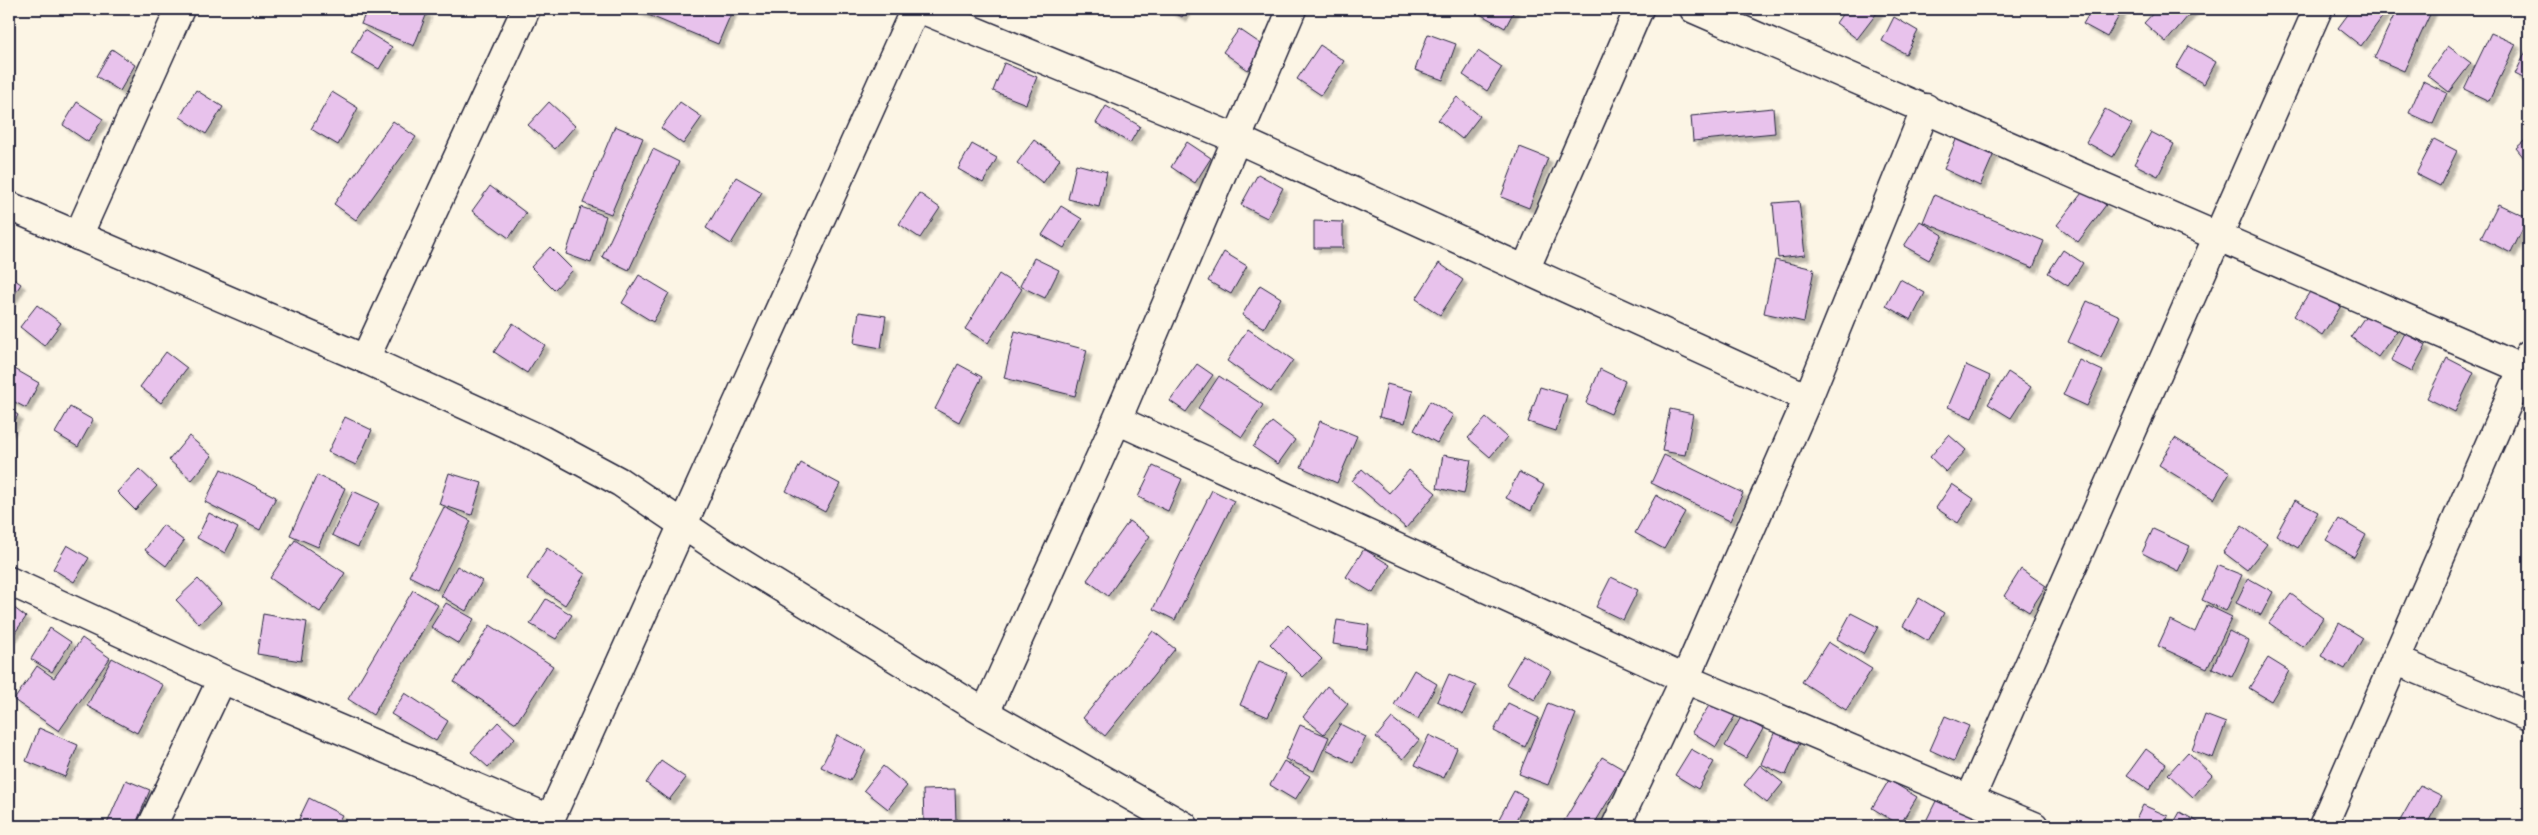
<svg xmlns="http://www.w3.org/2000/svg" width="2538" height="835" font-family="'Balsamiq Sans',sans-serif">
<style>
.building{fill:#e8c2ec;stroke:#22223b;filter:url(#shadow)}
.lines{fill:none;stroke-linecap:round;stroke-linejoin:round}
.street-casing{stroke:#22223b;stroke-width:31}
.secondary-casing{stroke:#22223b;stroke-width:31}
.street{stroke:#fcf5e5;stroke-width:28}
.secondary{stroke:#fcf5e5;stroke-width:28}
</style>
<defs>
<filter id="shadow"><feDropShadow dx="4.5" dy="4.5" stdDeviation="1" flood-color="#0004"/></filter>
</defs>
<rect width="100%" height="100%" fill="#fcf5e5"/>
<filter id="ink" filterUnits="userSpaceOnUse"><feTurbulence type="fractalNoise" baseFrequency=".02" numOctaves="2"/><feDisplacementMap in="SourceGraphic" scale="10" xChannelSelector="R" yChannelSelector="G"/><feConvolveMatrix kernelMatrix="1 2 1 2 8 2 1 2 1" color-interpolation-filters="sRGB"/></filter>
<g filter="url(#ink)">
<!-- building -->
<path class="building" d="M367 9H417L427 13 414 46 361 24Z
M634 9H733L718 44Z
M1168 9H1187L1182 17Z
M1480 9H1515L1505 28 1478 13Z
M1846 9H1880L1857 39 1836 23Z
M2092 9H2123L2107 37 2083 24Z
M2157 9H2194L2166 42 2144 23Z
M2352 9H2388L2361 46 2338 28Z
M2397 9 2432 10 2404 71 2374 58Z
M1894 17 1918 31 1906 54 1882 41Z
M1239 29 1264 46 1248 70 1223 52Z
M364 30 392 47 379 69 351 53Z
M2491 33 2516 44 2489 101 2464 89Z
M1428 34 1456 44 1443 80 1415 70Z
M1320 45 1344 61 1321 95 1297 79Z
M2529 45V81L2515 74Z
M2189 46 2216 62 2204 84 2176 68Z
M2448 46 2471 63 2449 92 2427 75Z
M112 49 135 65 120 91 96 76Z
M1478 51 1502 67 1487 91 1463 75Z
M1004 63 1037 77 1026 104 993 91Z
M2423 81 2447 93 2433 124 2409 113Z
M196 90 223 107 206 134 180 117Z
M332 92 358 108 338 145 311 129Z
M1457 97 1480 116 1462 139 1438 120Z
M77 102 103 119 88 142 63 125Z
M549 102 575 126 555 149 528 125Z
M680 102 702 117 683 144 661 128Z
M1106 106 1140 126 1130 143 1096 123Z
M1773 108 1775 133 1693 141 1691 116Z
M2105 109 2132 124 2113 157 2086 142Z
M393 121 416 137 356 220 334 204Z
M615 126 643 138 611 214 583 203Z
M2151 132 2174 144 2158 176 2134 164Z
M1958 135 1995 151 1980 186 1944 169Z
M2529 137V164L2516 148Z
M2434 139 2457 151 2440 186 2416 174Z
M1034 140 1060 159 1043 183 1017 163Z
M1187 142 1211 158 1195 183 1171 167Z
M972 144 997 158 983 183 958 169Z
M1520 147 1548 158 1529 208 1501 197Z
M653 149 679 162 629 270 602 257Z
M1076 164 1107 172 1099 207 1068 199Z
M1258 174 1283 188 1267 218 1241 205Z
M736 177 762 192 731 244 706 228Z
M490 186 526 213 509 238 472 211Z
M2085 189 2106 205 2078 242 2057 225Z
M919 193 940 208 920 238 899 224Z
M1934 195 2044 241 2033 268 1923 222Z
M1799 201 1805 255 1778 258 1773 203Z
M2498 204 2528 218 2511 253 2481 238Z
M1061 206 1082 219 1064 248 1042 235Z
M581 207 606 216 591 263 566 254Z
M1314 221 1343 222V248H1314Z
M1920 221 1943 235 1929 260 1904 246Z
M550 247 573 270 554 290 531 267Z
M2063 250 2083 263 2068 286 2048 273Z
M1224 252 1247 266 1231 294 1208 281Z
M1034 258 1059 270 1045 298 1020 286Z
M1775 260 1814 269 1804 322 1764 313Z
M1439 263 1463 280 1440 315 1416 299Z
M999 274 1022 289 988 343 965 329Z
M639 275 669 293 653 322 622 303Z
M9 276 21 284 9 303Z
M1900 279 1925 293 1911 320 1886 306Z
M1260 285 1281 298 1264 328 1242 315Z
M2313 287 2341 306 2322 335 2294 316Z
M2087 301 2120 316 2101 358 2068 342Z
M37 305 61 323 44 346 20 327Z
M2371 308 2399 328 2378 357 2351 337Z
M859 312 886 316 881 348 854 343Z
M513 323 545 345 527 373 494 352Z
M1248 329 1293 360 1271 392 1227 361Z
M1015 331 1087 350 1075 396 1004 378Z
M2405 333 2426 345 2412 371 2391 360Z
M166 352 187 368 161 403 140 387Z
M2447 358 2474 372 2455 412 2427 398Z
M2079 360 2103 371 2087 406 2063 395Z
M958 364 982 377 959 422 935 409Z
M1197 364 1213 375 1186 412 1170 401Z
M1966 365 1990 376 1972 418 1948 407Z
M13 368 39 383 26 408 9 399V375Z
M1600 369 1625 381 1611 414 1586 403Z
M2008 372 2031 387 2011 418 1988 404Z
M1219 376 1263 405 1242 437 1198 408Z
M1387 384 1413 391 1405 423 1379 417Z
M1540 387 1567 395 1556 431 1528 422Z
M1430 401 1453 415 1437 443 1414 430Z
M70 407 93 420 78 447 55 433Z
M9 409 18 415 9 432Z
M1670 409 1693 414 1685 455 1662 451Z
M345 417 372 430 356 465 328 452Z
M1486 418 1507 437 1490 457 1468 438Z
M1320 421 1357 436 1337 483 1301 467Z
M1272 422 1295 440 1278 464 1253 447Z
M1949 435 1966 450 1946 472 1930 457Z
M189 436 212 456 192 480 169 460Z
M2175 438 2230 472 2214 499 2159 465Z
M1443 455 1471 460 1464 494 1437 488Z
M1664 455 1743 493 1730 521 1651 483Z
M801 463 840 484 825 512 786 491Z
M1153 466 1182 479 1168 511 1138 497Z
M139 469 157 486 135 510 117 492Z
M221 469 276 497 260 530 205 502Z
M1362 469 1389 493 1409 470 1436 493 1406 528 1352 481Z
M1519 472 1544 485 1531 511 1506 498Z
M449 473 482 483 472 515 439 504Z
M317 475 345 488 318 547 290 535Z
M1952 484 1974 499 1958 523 1936 508Z
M1212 490 1234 501 1175 620 1153 609Z
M353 491 379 503 358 547 332 535Z
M1656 495 1685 512 1664 549 1635 533Z
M2295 500 2318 512 2298 548 2276 535Z
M444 507 471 521 437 590 409 576Z
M209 513 238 528 225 553 197 538Z
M2339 519 2366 535 2354 557 2326 540Z
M1129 521 1150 536 1108 596 1087 580Z
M163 525 184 541 166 566 145 550Z
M2242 526 2267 544 2247 570 2223 552Z
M2153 529 2190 546 2178 571 2142 553Z
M295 540 345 573 320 612 270 578Z
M67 545 89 558 74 582 53 569Z
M547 548 585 574 565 605 527 579Z
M1364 549 1390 565 1373 593 1346 577Z
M2217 565 2242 575 2226 611 2202 600Z
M457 566 482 581 466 611 441 596Z
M2021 569 2046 586 2029 612 2004 596Z
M1611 577 1638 590 1623 620 1596 607Z
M2248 578 2273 592 2261 615 2236 603Z
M198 579 221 603 199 624 176 600Z
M413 590 438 605 373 715 348 699Z
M2291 594 2323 618 2303 647 2269 623Z
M1919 598 1944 613 1928 641 1903 626Z
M546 599 572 615 556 639 530 624Z
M446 603 474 619 459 644 431 627Z
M9 604 26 617 9 641Z
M2207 605 2232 617 2207 669 2158 646 2170 620 2195 632Z
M1851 613 1878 627 1863 654 1837 639Z
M263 614 307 622 301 661 257 654Z
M1337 620 1369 625 1366 649 1333 644Z
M2339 623 2363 638 2345 669 2321 656Z
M490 625 553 666 516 723 454 682Z
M1288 625 1322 659 1303 677 1270 644Z
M50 628 71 642 52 672 31 659Z
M1153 631 1175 649 1105 736 1083 718Z
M2229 631 2249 641 2232 677 2212 668Z
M82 638 110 658 59 731 14 700 37 666 54 678Z
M1828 642 1872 669 1846 710 1802 682Z
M1523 655 1551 671 1535 700 1506 684Z
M112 658 163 685 137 733 87 706Z
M2268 658 2289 671 2271 701 2249 688Z
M1259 661 1287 673 1268 717 1240 705Z
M1414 670 1437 684 1418 719 1394 705Z
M1449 674 1476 686 1463 714 1437 701Z
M1327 686 1348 704 1324 734 1303 717Z
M405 693 448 721 436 741 391 714Z
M1712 701 1735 716 1716 747 1692 732Z
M1508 703 1539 718 1525 747 1494 731Z
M1548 703 1576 714 1548 785 1519 774Z
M2205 715 2226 723 2213 758 2192 750Z
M1945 716 1969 726 1954 761 1930 750Z
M1741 717 1763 729 1746 758 1725 746Z
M1392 718 1419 740 1403 759 1376 737Z
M498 722 515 738 488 767 471 752Z
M1340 724 1366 737 1353 763 1326 749Z
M1300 725 1329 737 1314 771 1285 759Z
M39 728 78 745 65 777 26 761Z
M1775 731 1800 743 1786 775 1761 764Z
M837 735 866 750 850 781 821 767Z
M1429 735 1457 748 1444 778 1415 765Z
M1691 749 1714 762 1698 789 1675 775Z
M2146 749 2166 764 2149 790 2127 775Z
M2188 752 2212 775 2193 797 2168 774Z
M1602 757 1626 771 1593 826H1561Z
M661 761 686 778 669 800 646 783Z
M1284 761 1310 776 1295 800 1270 785Z
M1760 765 1783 783 1767 803 1744 785Z
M883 766 907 786 888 809 864 790Z
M126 780 150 790 135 826H106Z
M1889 780 1917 797 1900 825 1872 808Z
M2420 785 2442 796 2426 826H2397Z
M955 789 956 821 924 822 923 790Z
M1514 791 1527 798 1513 826H1495Z
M309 798 342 815 336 826H303L297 823Z
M1937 799 1973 816 1968 826 1924 825Z
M2143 805 2168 816 2164 826H2133Z
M2180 812 2205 826H2172Z"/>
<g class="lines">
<defs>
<path id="street" d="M921 9 1235 138 1808 398
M1694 9 2523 369
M78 236 180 9
M1525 270 1639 9
M365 359 526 9
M1117 420 1685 679 2034 826
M9 581 222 679 550 819
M2395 660 2529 716
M985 713 1117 420 1292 9
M1970 799 2318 9
M152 826 222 679
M547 826 915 9
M1616 826 1685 679 1808 398 1926 108
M2323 826 2529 354"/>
<path id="secondary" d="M9 206 365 359 542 440 620 482 725 553 985 713 1184 826"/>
</defs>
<!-- street casing -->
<use href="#street" class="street-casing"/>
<!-- secondary casing -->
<use href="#secondary" class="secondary-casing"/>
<!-- street -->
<use href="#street" class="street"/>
<!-- secondary -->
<use href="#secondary" class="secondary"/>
</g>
</g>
<!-- margin -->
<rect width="2538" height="835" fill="none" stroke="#fcf5e5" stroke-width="30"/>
<rect x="15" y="15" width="2508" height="805" fill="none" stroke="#22223b" stroke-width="2" filter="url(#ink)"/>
</svg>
